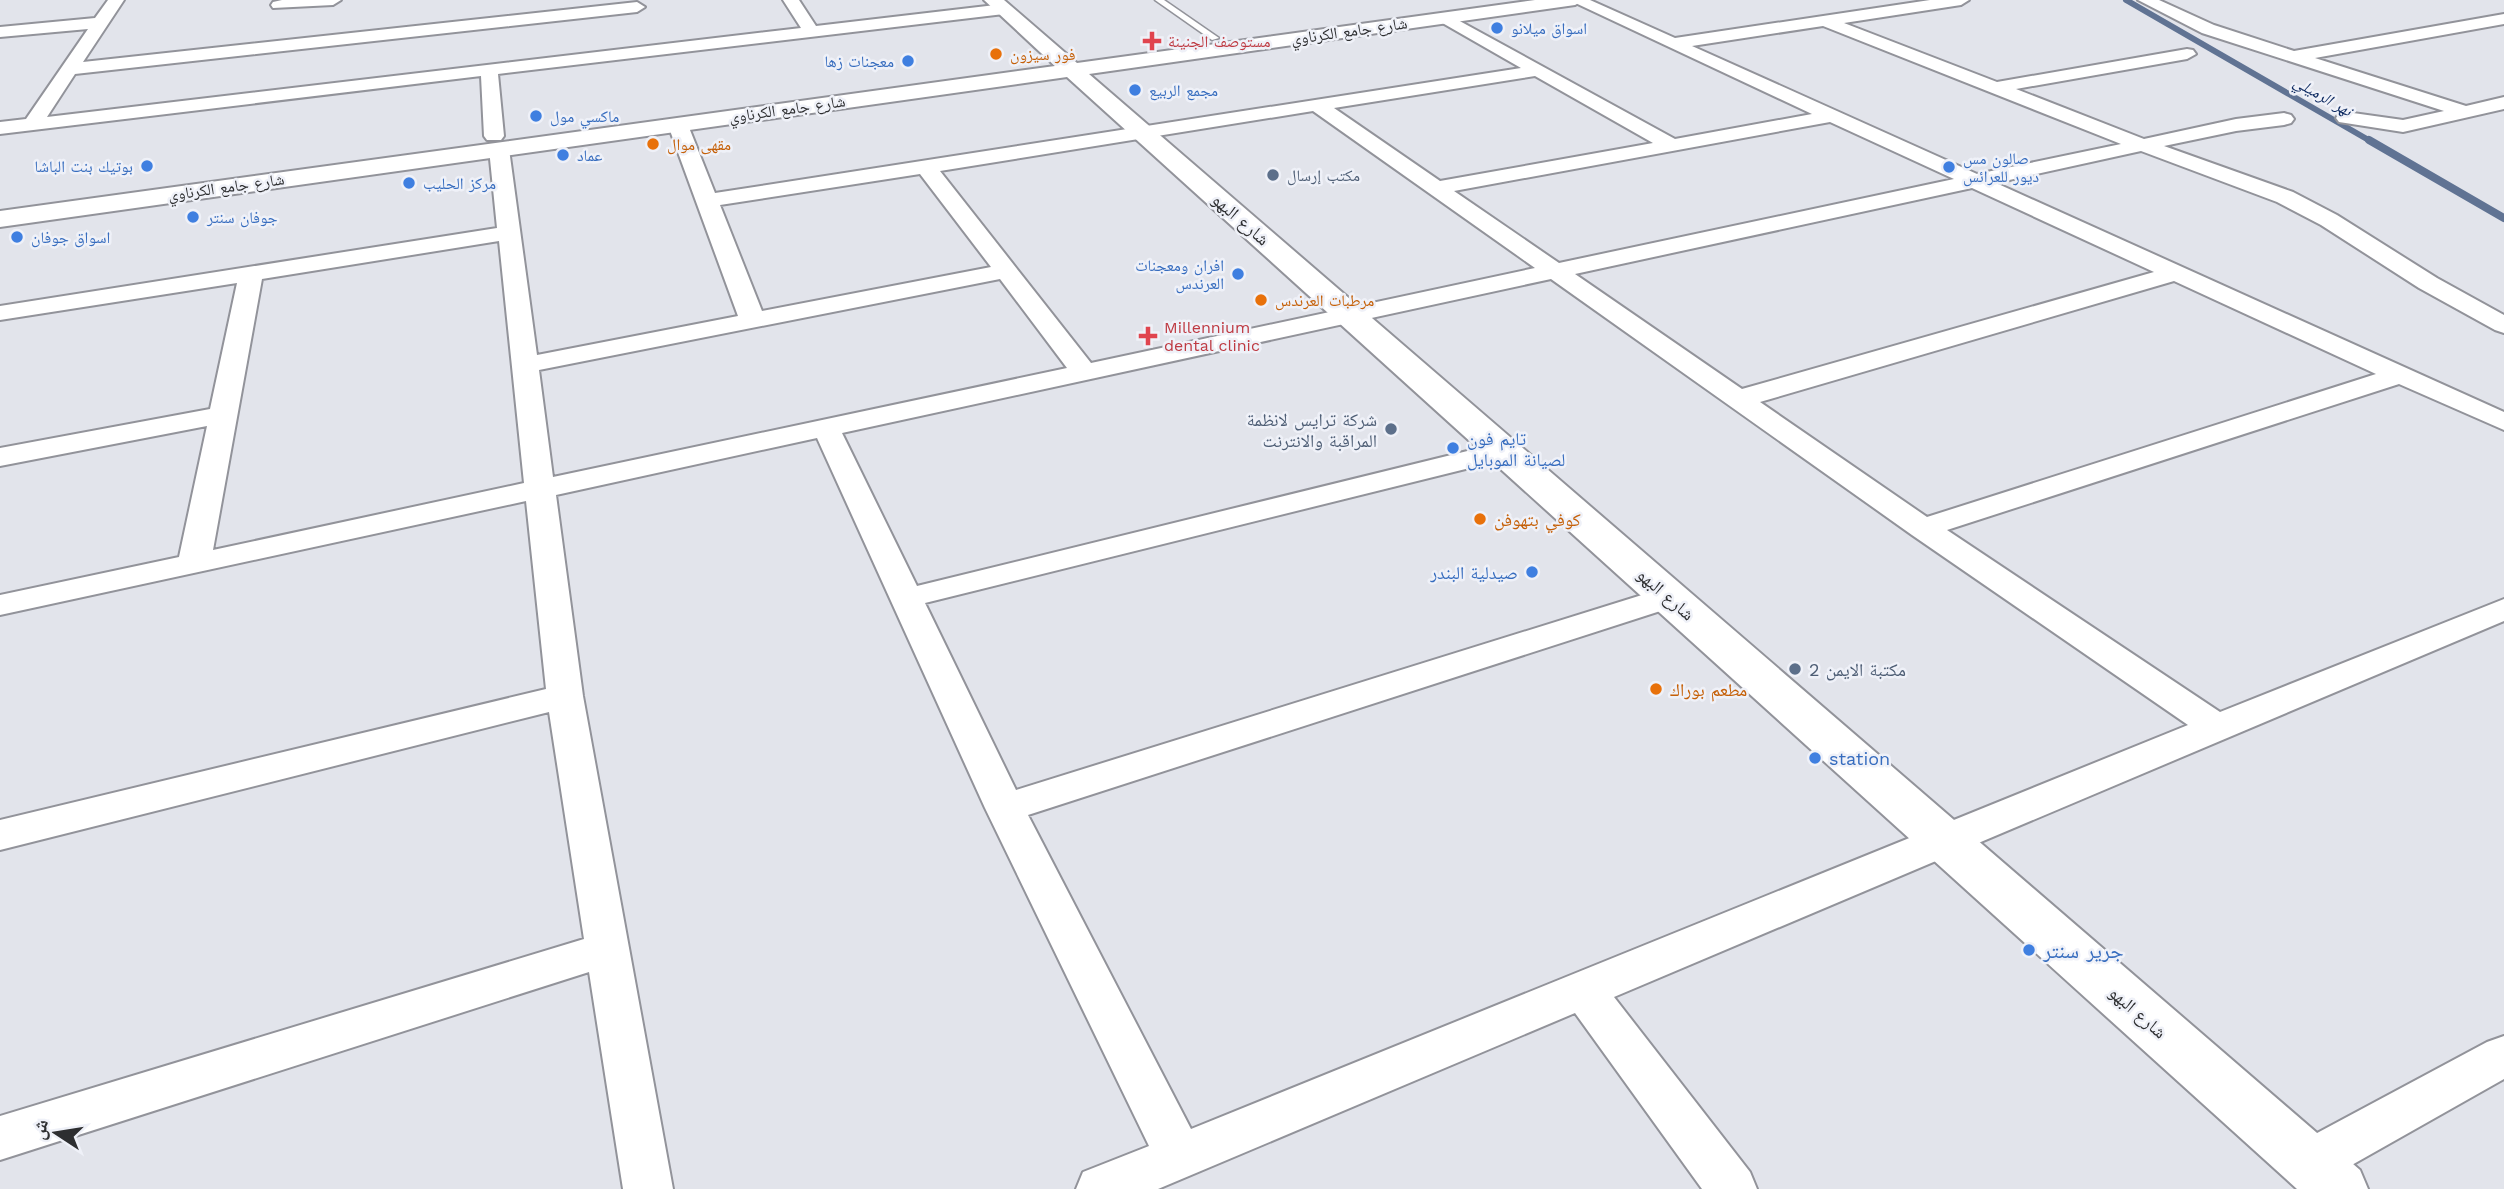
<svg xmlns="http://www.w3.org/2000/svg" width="2504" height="1189" font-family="'Work Sans','Noto Naskh Arabic',sans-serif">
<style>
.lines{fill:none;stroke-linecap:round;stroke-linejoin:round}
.stream-far1{stroke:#607393;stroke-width:6}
.stream{stroke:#607393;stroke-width:8}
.lane-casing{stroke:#92939a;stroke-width:3}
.street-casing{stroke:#92939a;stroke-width:4}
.secondary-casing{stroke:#92939a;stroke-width:4}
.lane{fill:#fff;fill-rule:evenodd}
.street{fill:#fff;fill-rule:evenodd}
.secondary{fill:#fff;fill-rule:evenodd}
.shop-dot{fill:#3f7fe0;stroke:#eff1f8;stroke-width:2.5}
.health-dot{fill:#e0444e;stroke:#eff1f8;stroke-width:2.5}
.food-dot{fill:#e8710a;stroke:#eff1f8;stroke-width:2.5}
.service-dot{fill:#5c6f8a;stroke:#eff1f8;stroke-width:2.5}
.labels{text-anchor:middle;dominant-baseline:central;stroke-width:5;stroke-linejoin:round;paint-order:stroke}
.far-shop-label{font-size:16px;fill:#366cbe;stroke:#eff1f8;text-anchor:start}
.far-street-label{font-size:16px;fill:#2d2e30;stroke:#eff1f8}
.far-health-label{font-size:16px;fill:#be3a42;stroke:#eff1f8;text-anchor:start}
.far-food-label{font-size:16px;fill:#c56008;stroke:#eff1f8;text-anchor:start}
.far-water-label{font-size:16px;font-style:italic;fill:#0b285f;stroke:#eff1f8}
.far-service-label{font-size:16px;fill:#4e5e75;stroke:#eff1f8;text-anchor:start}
.street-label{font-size:18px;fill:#2d2e30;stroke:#eff1f8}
.service-label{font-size:18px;fill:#4e5e75;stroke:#eff1f8;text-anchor:end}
.shop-label{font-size:18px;fill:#366cbe;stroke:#eff1f8;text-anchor:start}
.food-label{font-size:18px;fill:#c56008;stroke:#eff1f8;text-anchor:start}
.near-shop-label{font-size:21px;fill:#366cbe;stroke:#eff1f8;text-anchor:start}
</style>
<rect width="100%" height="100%" fill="#e2e4eb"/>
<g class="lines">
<!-- stream-far1 -->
<path class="stream-far1" d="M2126 0 2372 142"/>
<!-- stream -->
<path class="stream" d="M2369 140 2504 218"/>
<defs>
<path id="lane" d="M1155 0H1164L1219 38 1212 40Z"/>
<path id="street" d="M108 0H124L83 62 637 2 645 7 637 12 75 74 47 117 801 28 783 0H799L816 26 1004 4 1012 9 1004 14 498 74 504 136 501 140H487L484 136 481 76 0 134V122L26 119 88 29 0 37V27L95 18Z
M282 0H341L333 5 273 8 271 5 273 2Z
M1569 0H1590L1675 38 1930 0H1969L1961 5 1844 23 1997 82 2187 49 2193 50 2196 54 2187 59 2016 89 2144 139 2236 119 2284 113 2291 115 2294 119 2291 123 2284 125 2236 131 2164 146 2293 192 2337 215 2437 278 2504 315V333L2495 330 2419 288 2321 225 2277 202 2141 151 1996 183 2504 412V430L2399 384 1947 530 2220 712 2504 599V621L1614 997 1750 1172 1757 1189H1702L1575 1013 1158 1189H1076L1083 1172 1149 1146 985 808 817 438 556 495 583 696 673 1189H623L589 972 0 1160V1116L584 939 549 712 0 850V820L546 689 526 501 0 615V595L179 557 207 426 0 466V448L210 409 237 283 0 320V306L497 228 489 149 492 145H506L509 149 537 355 738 316 668 125 671 121 678 119 688 125 715 193 1521 68 1439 21 1437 18 1445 13 1675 139 1812 114ZM1823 26 2121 144 1977 174 1692 46ZM1535 76 1653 143 1440 181 1334 108ZM1313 111 1535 268 1091 363 940 171ZM1830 122 1954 179 1559 263 1454 191ZM920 174 991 267 762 311 720 205ZM1972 188 2154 272 1742 389 1575 274ZM499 241 524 483 213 550 262 279ZM1000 279 1067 368 553 477 539 370ZM1551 279 1912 535 2188 725 1191 1129 1028 815 1682 604 1687 597 1682 590 1670 587 1658 590 1016 790 925 603 1514 457 1519 451 1514 445 1504 442 917 586 842 433ZM2174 281 2376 374 1927 517 1760 402Z
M2138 0H2159L2214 25 2294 51 2504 14V24L2315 58 2466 106 2504 97V109L2403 132 2339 122 2336 118 2339 114 2346 112 2403 120 2444 111 2202 33Z
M2504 1036V1079L2327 1179 2309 1186 2291 1179 2284 1163 2291 1147 2487 1042Z"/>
<path id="secondary" d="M984 0H1004L1077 63 1535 0H1584L1575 5 1089 74 2360 1170 2368 1189H2297L1067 77 0 227V211L1055 66Z"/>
</defs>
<!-- lane casing -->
<use href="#lane" class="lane-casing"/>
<!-- street casing -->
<use href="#street" class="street-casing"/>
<!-- secondary casing -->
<use href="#secondary" class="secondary-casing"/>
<!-- lane -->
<use href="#lane" class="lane"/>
<!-- street -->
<use href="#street" class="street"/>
<!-- secondary -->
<use href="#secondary" class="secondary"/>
</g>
<!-- markers -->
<g class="shop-dot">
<circle cx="1497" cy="28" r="7"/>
<circle cx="908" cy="61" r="7"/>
<circle cx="1135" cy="90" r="7"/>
<circle cx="536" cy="116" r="7"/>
<circle cx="563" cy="155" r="7"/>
<circle cx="147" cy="166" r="7"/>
<circle cx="1949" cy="167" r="7"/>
<circle cx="409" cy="183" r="7"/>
<circle cx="193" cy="217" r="7"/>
<circle cx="17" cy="237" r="7"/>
<circle cx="1238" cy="274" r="7"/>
<circle cx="1453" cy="448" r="7"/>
<circle cx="1532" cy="572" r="7"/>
<circle cx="1815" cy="758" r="7"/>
<circle cx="2029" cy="950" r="7"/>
</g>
<g class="health-dot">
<path d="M1148.5 30.5h7v7h7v7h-7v7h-7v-7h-7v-7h7z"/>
<path d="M1144.5 325.5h7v7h7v7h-7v7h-7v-7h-7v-7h7z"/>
</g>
<g class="food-dot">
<circle cx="996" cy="54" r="7"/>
<circle cx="653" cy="144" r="7"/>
<circle cx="1261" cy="300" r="7"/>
<circle cx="1480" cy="519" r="7"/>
<circle cx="1656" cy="689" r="7"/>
</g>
<g class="service-dot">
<circle cx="1273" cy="175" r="7"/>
<circle cx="1391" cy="429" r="7"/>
<circle cx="1795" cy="669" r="7"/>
</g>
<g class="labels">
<!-- far-shop labels -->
<g class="far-shop-label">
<text x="1511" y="28">اسواق ميلانو</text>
<text x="894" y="61" text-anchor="end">معجنات زها</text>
<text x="1149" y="90">مجمع الربيع</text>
<text x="550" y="116">ماكسي مول</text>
<text x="577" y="155">عماد</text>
<text x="1963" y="158">صالون مس<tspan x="1963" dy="18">ديور للعرائس</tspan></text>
<text x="133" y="166" text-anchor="end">بوتيك بنت الباشا</text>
<text x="423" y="183">مركز الحليب</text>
<text x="207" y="217">جوفان سنتر</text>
<text x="31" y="237">اسواق جوفان</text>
<text x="1224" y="265" text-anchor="end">افران ومعجنات<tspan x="1224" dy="18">العرندس</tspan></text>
</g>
<!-- far-street labels -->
<g class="far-street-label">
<text transform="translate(1349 31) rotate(-8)">شارع جامع الكرناوي</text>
<text transform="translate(787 109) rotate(-8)">شارع جامع الكرناوي</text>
<text transform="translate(226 187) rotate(-8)">شارع جامع الكرناوي</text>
</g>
<!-- far-health labels -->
<g class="far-health-label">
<text x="1168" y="41">مستوصف الجنينة</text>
<text x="1164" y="327">Millennium<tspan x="1164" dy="18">dental clinic</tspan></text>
</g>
<!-- far-food labels -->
<g class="far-food-label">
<text x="1010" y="54">فور سيزون</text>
<text x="667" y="144">مقهى موال</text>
<text x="1275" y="300">مرطبات العرندس</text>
</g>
<!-- far-water labels -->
<g class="far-water-label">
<text transform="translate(2323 96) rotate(30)">نهر الرميلي</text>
</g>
<!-- far-service labels -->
<g class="far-service-label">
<text x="1287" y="175">مكتب إرسال</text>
</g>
<!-- street labels -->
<g class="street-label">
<text transform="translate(1241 219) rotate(41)">شارع البهو</text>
<text transform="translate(1666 594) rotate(41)">شارع البهو</text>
<text transform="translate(2138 1012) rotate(41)">شارع البهو</text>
</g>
<!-- service labels -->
<g class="service-label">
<text x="1377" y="419">شركة ترايس لانظمة<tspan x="1377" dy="21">المراقبة والانترنت</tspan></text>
<text x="1809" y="669" text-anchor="start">مكتبة الايمن 2</text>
</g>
<!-- shop labels -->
<g class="shop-label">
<text x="1467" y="438">تايم فون<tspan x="1467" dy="21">لصيانة الموبايل</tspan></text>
<text x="1518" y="572" text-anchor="end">صيدلية البندر</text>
<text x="1829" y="758">station</text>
</g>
<!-- food labels -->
<g class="food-label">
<text x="1494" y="519">كوفي بتهوفن</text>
<text x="1670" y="689">مطعم بوراك</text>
</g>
<!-- near-shop labels -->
<g class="near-shop-label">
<text x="2043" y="950">جرير سنتر</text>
</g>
</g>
<!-- north arrow -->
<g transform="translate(56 1133) rotate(282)" stroke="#eff1f8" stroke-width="5" paint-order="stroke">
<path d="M0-5L12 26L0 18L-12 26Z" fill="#2d2e30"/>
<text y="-10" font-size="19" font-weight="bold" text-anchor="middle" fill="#2d2e30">ش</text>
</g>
</svg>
